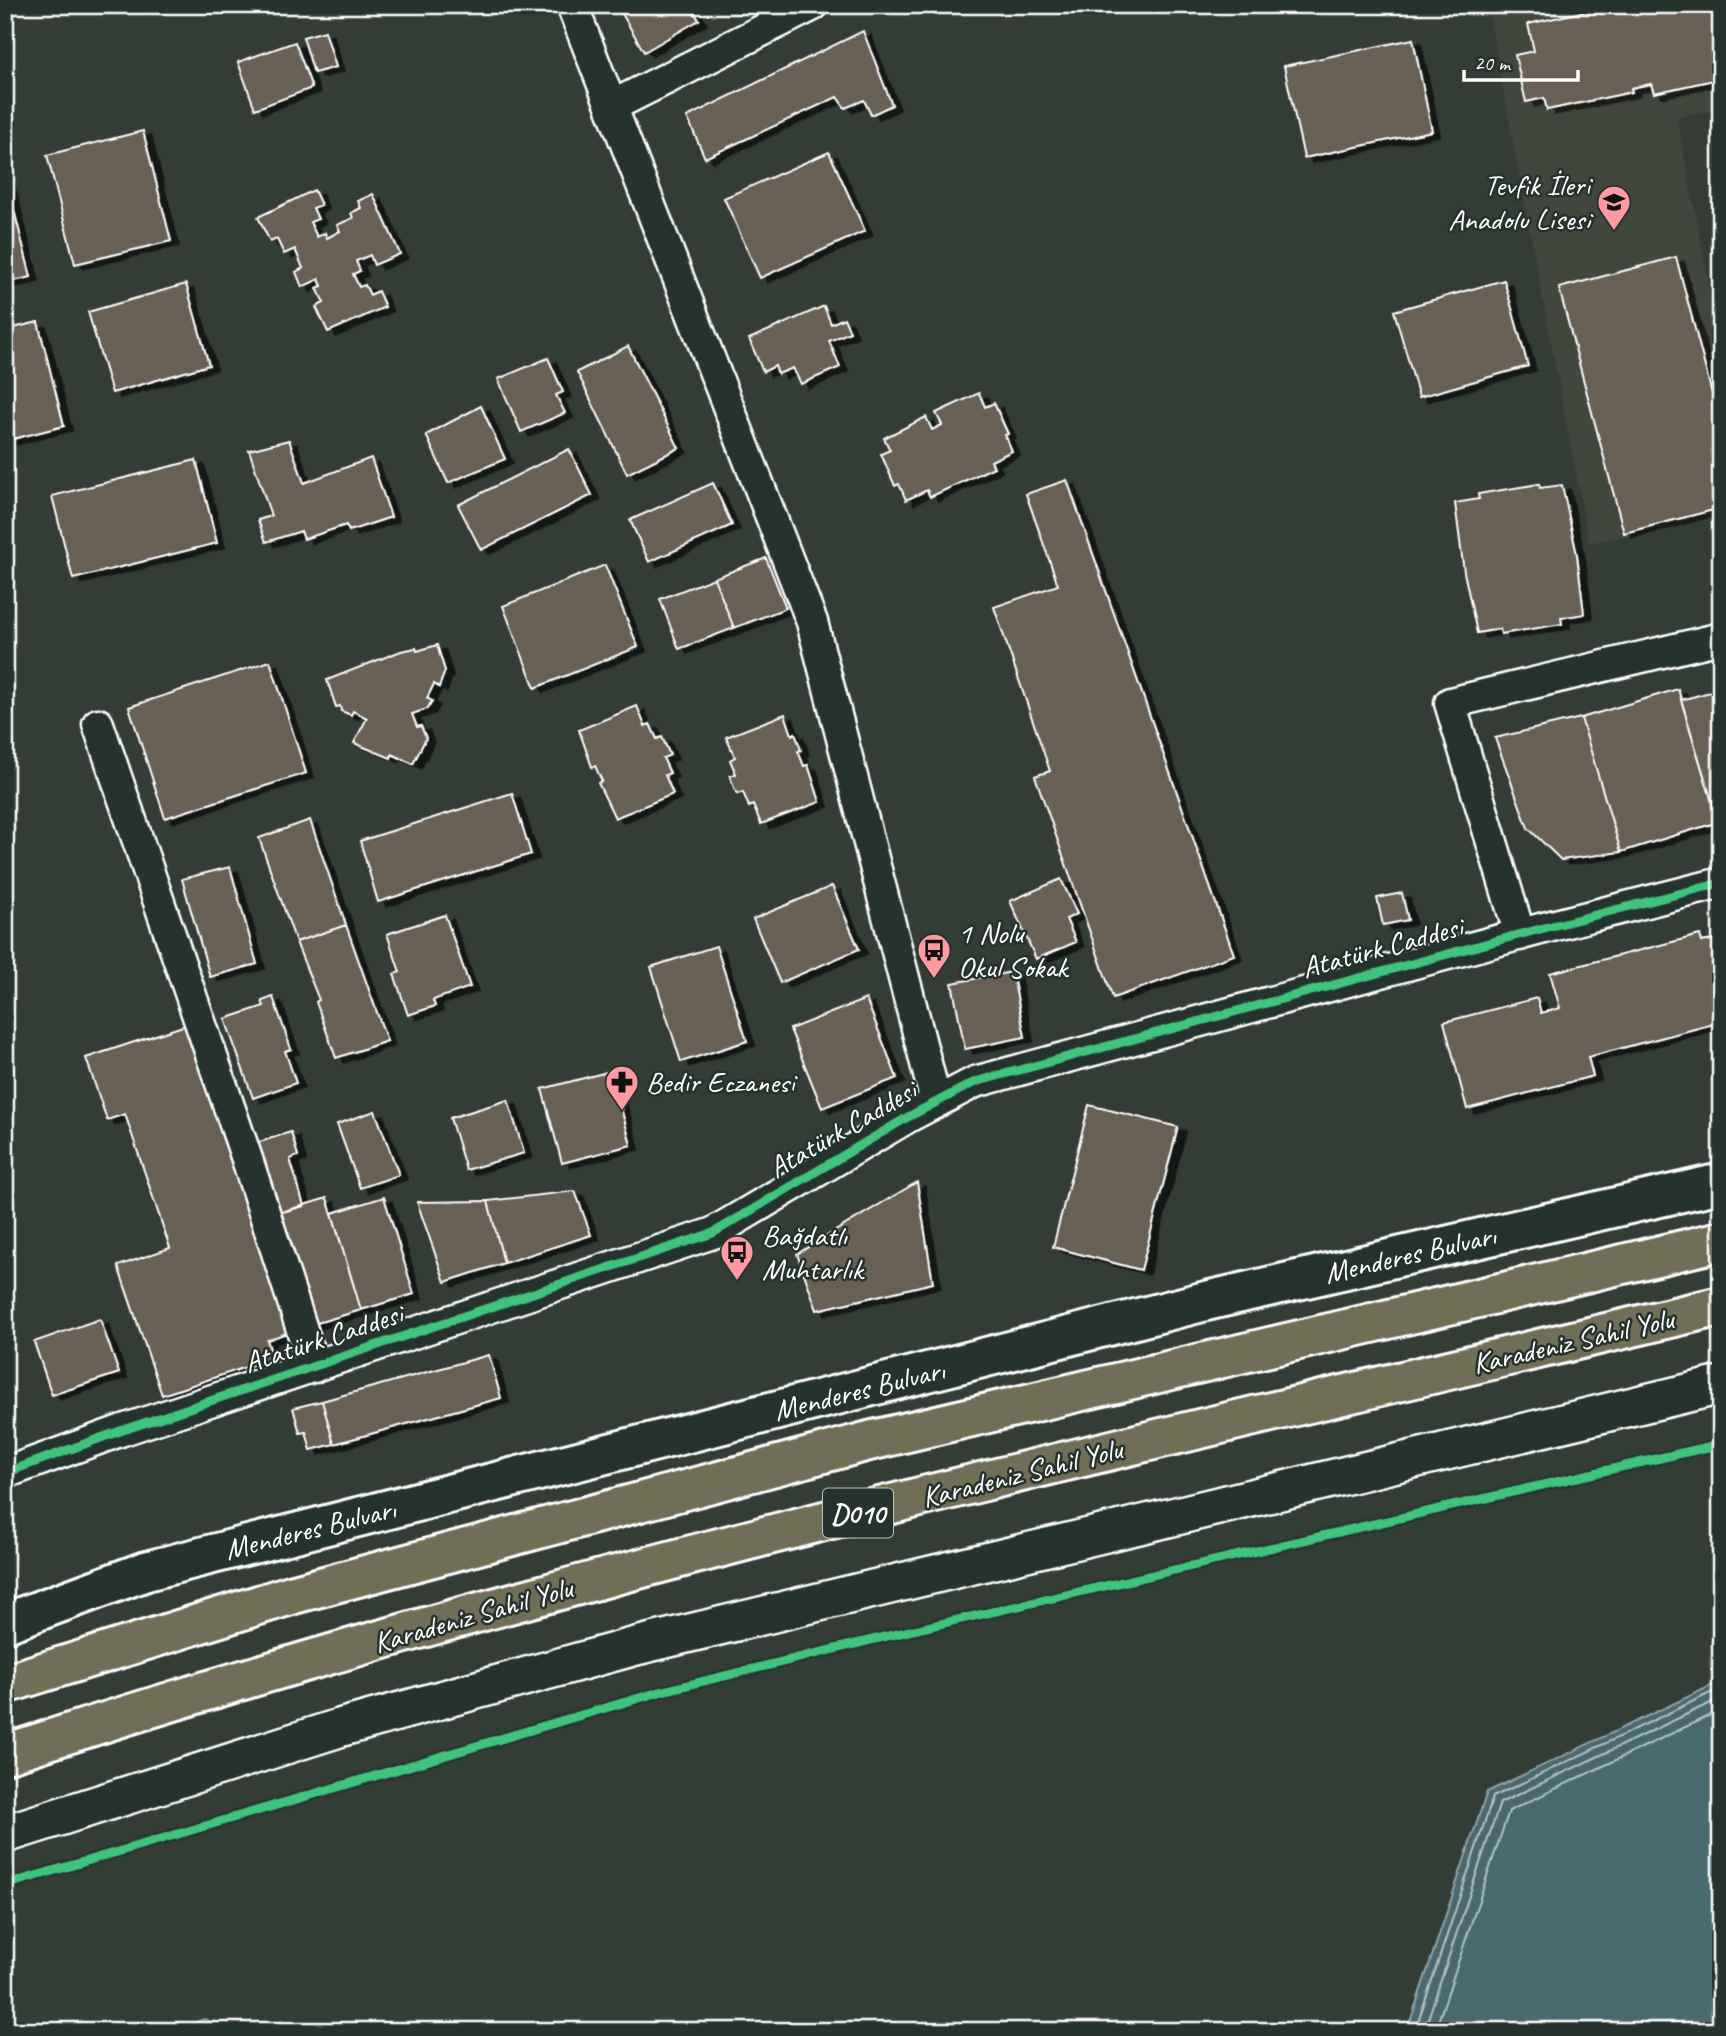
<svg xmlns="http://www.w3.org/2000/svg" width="1726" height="2036" font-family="Caveat,sans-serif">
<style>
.built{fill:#43463e}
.water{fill:#496870;stroke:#92a4a9;stroke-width:2}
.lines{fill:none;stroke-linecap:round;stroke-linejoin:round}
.shore{stroke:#b6c3c6;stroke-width:2}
.building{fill:#685e54;stroke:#fff;stroke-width:2;filter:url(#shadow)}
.minor-casing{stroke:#fff;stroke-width:35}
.tertiary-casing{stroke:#fff;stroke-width:42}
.secondary-casing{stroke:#fff;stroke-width:44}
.trunk-casing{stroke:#fff;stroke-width:44}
.minor{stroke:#26332d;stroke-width:30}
.tertiary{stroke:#26332d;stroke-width:37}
.secondary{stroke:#26332d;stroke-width:38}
.trunk{stroke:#716e59;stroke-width:38}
.cycleway-casing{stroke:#26332d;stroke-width:13}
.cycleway{stroke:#40c37c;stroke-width:9}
.labels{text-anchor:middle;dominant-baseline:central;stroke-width:5;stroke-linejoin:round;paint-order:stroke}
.shield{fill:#26332d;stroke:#bec2c0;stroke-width:2}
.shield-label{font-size:28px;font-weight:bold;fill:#fff}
.poi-label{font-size:30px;fill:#fff;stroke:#26332d;text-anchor:start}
.street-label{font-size:30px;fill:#fff;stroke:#26332d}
</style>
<defs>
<filter id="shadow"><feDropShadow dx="8" dy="4.5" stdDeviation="0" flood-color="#0009"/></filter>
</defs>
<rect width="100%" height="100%" fill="#333c35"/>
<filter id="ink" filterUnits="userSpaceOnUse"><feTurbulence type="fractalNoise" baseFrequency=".0143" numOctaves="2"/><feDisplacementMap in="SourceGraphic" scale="14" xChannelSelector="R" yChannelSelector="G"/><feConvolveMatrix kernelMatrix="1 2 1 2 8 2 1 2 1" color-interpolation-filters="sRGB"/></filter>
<g filter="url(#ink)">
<!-- built -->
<path class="built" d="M1487 5H1721V109L1677 117 1721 347V518L1589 543Z"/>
<!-- water -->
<path class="water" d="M1721 1681V2031H1407L1487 1792Z
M204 2019 228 2031H174Z"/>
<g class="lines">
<!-- shore -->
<path class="shore" d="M1415 2031 1493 1797 1721 1688
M1424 2031 1500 1803 1721 1698
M1435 2031 1509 1811 1721 1710"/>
</g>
<!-- building -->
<path class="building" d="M617 5H690L699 20 644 52Z
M1613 5H1721V69L1715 71 1718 79 1654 93 1651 84 1631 88 1632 92 1547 110 1544 98 1526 102 1515 55 1534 51 1528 24Z
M325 31 336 67 314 73 303 37Z
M863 31 892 105 871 115 864 100 845 108 837 97 705 158 687 117Z
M1413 39 1432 131 1304 158 1284 66Z
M295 42 312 88 255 109 238 62Z
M143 131 171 241 75 264 47 155Z
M829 152 865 231 760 278 724 198Z
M5 175 31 277 5 283Z
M314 190 321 205 313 208 318 219 310 222 317 237 325 233 327 238 340 231 337 225 353 218 351 213 361 208 358 201 373 194 400 254 374 265 370 255 356 261 360 271 353 274 359 287 365 285 370 295 378 291 385 307 328 332 316 307 324 303 317 288 322 286 319 279 302 287 296 272 303 268 295 249 284 254 277 239 270 242 258 217Z
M1676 257 1721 428V508L1624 533 1559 288Z
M1504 280 1528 366 1419 397 1394 311Z
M186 284 209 365 112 393 88 312Z
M824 306 831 324 844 318 850 332 829 341 840 367 801 384 793 368 778 374 775 366 763 372 749 339Z
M38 322 64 426 5 441V330Z
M628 346 679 448 627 474 577 372Z
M548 358 563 392 556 395 565 413 521 432 498 379Z
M979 393 985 407 994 403 1008 434 1005 435 1012 451 991 461 994 467 930 497 927 490 906 500 899 484 895 486 881 454 890 450 884 438 926 417 932 430 942 425 936 413Z
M481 406 505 459 448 483 426 435Z
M289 440 304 483 371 458 391 517 349 531 346 525 304 539 301 531 266 542 258 520 271 516 249 450Z
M569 449 592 495 481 550 458 505Z
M196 460 217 543 73 579 52 496Z
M1067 480 1234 955 1113 998 1035 776 1050 771 994 607 1058 585 1026 494Z
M713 483 732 525 649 562 630 520Z
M1539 484 1540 488 1562 485 1577 555 1584 614 1561 618 1562 624 1501 634 1500 629 1477 633 1464 572 1455 503 1479 499 1478 494Z
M766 558 786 608 734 628 714 578Z
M605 565 638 647 535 688 503 606Z
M714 578 734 628 679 649 660 599Z
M437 645 445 671 439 687 434 684 427 698 432 701 427 709 412 714 417 727 421 726 426 738 413 764 392 754 391 758 354 743 367 718 353 711 351 715 341 711 340 706 336 707 327 680 401 651 416 648 417 651Z
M270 661 306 773 165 818 129 707Z
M1678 689 1718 822 1621 852 1581 718Z
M1721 689V821L1718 822 1681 700Z
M637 706 645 726 650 724 657 739 662 737 670 755 663 758 670 773 665 775 673 794 615 818 598 783 602 781 595 766 592 767 579 730Z
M785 714 792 735 795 733 801 750 798 751 804 766 808 765 820 802 761 824 753 805 749 807 743 792 737 794 734 788 730 776 736 774 730 760 735 757 726 737Z
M1581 718 1621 852 1561 860 1528 828 1495 738Z
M512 793 531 854 378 902 360 841Z
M310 820 346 925 296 942 259 838Z
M230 867 257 964 210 977 182 879Z
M1061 879 1077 914 1066 919 1076 942 1036 959 1010 901Z
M832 886 859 949 780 983 753 919Z
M1402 893 1408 920 1383 925 1377 898Z
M445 915 470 987 433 1000 435 1006 408 1015 394 974 400 972 387 934Z
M346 925 387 1041 336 1058 316 1002 319 1000 296 942Z
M1700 935 1702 942 1721 938V1022L1588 1057 1593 1076 1467 1109 1444 1022 1537 998 1541 1013 1560 1008 1550 973Z
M716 946 747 1041 681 1062 651 967Z
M1012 972 1025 1037 965 1049 952 983Z
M273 997 291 1049 285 1051 296 1083 253 1098 225 1019 264 1006 262 1001Z
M866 999 897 1078 822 1108 790 1029Z
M192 1023 295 1330 267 1340 273 1358 162 1395 118 1266 170 1248 125 1114 107 1120 86 1058Z
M611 1071 631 1145 562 1163 542 1089Z
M508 1100 524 1153 466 1170 450 1118Z
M1089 1105 1178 1127 1141 1270 1053 1247Z
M375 1111 399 1175 360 1188 337 1124Z
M291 1132 298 1156 290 1159 304 1206 275 1214 253 1144Z
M917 1182 933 1283 817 1310 797 1254Z
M575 1191 591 1235 504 1263 488 1201Z
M384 1197 414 1294 361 1310 332 1213Z
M327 1198 361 1310 310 1325 275 1214Z
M488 1201 504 1263 445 1282 417 1202Z
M100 1319 119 1373 52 1395 34 1342Z
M489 1355 501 1398 334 1444 322 1401Z
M322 1401 334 1444 311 1450 306 1432 300 1433 293 1408Z"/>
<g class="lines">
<defs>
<path id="minor" d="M572 5 812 622 936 1102
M614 105 813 5
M98 724 247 1159 314 1367
M1520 935 1450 703 1721 638
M5 1473 120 1431 713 1233 908 1117 975 1082 1544 928 1721 883"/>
<path id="tertiary" d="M5 1834 339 1728 636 1646 1721 1385"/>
<path id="secondary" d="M5 1623 146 1571 1206 1301 1721 1183"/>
<path id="trunk" d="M5 1684 294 1594 869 1441 1721 1241
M5 1754C567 1571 1146 1442 1721 1306"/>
</defs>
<!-- minor casing -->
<use href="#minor" class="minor-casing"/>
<!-- tertiary casing -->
<use href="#tertiary" class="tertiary-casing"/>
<!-- secondary casing -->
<use href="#secondary" class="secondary-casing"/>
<!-- trunk casing -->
<use href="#trunk" class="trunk-casing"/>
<!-- minor -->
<use href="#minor" class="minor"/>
<!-- tertiary -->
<use href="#tertiary" class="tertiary"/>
<!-- secondary -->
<use href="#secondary" class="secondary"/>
<!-- trunk -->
<use href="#trunk" class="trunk"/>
<defs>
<path id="cycleway" d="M5 1473 120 1431 713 1233 908 1117 975 1082 1544 928 1721 883
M5 1885 663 1691 892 1635 1721 1444"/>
</defs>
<!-- cycleway casing -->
<use href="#cycleway" class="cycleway-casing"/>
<!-- cycleway -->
<use href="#cycleway" class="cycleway"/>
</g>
</g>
<!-- icons -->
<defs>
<symbol id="school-pin" viewBox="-11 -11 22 30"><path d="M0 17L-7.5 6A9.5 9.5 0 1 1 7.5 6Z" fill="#ff9aa2" stroke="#26332d"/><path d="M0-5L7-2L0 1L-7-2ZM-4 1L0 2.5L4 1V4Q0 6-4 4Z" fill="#111"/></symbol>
<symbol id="bus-pin" viewBox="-11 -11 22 30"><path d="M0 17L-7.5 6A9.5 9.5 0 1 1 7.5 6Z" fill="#ff9aa2" stroke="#26332d"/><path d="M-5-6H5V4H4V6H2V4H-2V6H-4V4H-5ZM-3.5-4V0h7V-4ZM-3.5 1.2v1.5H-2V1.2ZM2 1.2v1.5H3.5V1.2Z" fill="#111"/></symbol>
<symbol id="pharmacy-pin" viewBox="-11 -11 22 30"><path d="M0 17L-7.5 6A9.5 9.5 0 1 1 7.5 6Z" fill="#ff9aa2" stroke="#26332d"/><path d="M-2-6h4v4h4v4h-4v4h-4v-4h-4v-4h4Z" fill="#111"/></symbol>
</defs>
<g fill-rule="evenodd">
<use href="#school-pin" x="1595" y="183" width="38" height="52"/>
<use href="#bus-pin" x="915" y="931" width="38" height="52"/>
<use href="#pharmacy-pin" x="603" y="1063" width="38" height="52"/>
<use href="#bus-pin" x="718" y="1233" width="38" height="52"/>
</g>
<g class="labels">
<!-- shield labels -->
<rect class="shield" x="823" y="1488.5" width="70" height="49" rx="5"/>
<g class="shield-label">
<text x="858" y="1513">D010</text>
</g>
<!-- poi labels -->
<g class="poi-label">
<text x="1590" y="185" text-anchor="end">Tevfik İleri<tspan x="1590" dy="34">Anadolu Lisesi</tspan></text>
<text x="958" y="933">1 Nolu<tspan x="958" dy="34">Okul Sokak</tspan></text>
<text x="646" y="1082">Bedir Eczanesi</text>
<text x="762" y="1235">Bağdatlı<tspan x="762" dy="34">Muhtarlık</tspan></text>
</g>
<!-- street labels -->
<g class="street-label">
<text transform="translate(1382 947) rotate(-15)">Atatürk Caddesi</text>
<text transform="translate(842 1129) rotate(-30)">Atatürk Caddesi</text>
<text transform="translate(1410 1254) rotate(-13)">Menderes Bulvarı</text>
<text transform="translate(323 1338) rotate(-18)">Atatürk Caddesi</text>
<text transform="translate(1573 1341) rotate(-13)">Karadeniz Sahil Yolu</text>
<text transform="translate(859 1390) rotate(-14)">Menderes Bulvarı</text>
<text transform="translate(1022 1473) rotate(-14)">Karadeniz Sahil Yolu</text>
<text transform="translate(310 1529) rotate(-14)">Menderes Bulvarı</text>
<text transform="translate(473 1615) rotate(-16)">Karadeniz Sahil Yolu</text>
</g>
</g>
<!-- margin -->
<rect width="1726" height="2036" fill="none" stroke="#26332d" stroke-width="28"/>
<rect x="14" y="14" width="1698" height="2008" fill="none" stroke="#fff" stroke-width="2.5" filter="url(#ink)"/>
<!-- scale -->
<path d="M1464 70v10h114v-10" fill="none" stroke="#ffffff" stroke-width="3.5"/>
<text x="1474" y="70" font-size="21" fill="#ffffff" stroke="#26332d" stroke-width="5" paint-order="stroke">20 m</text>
</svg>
